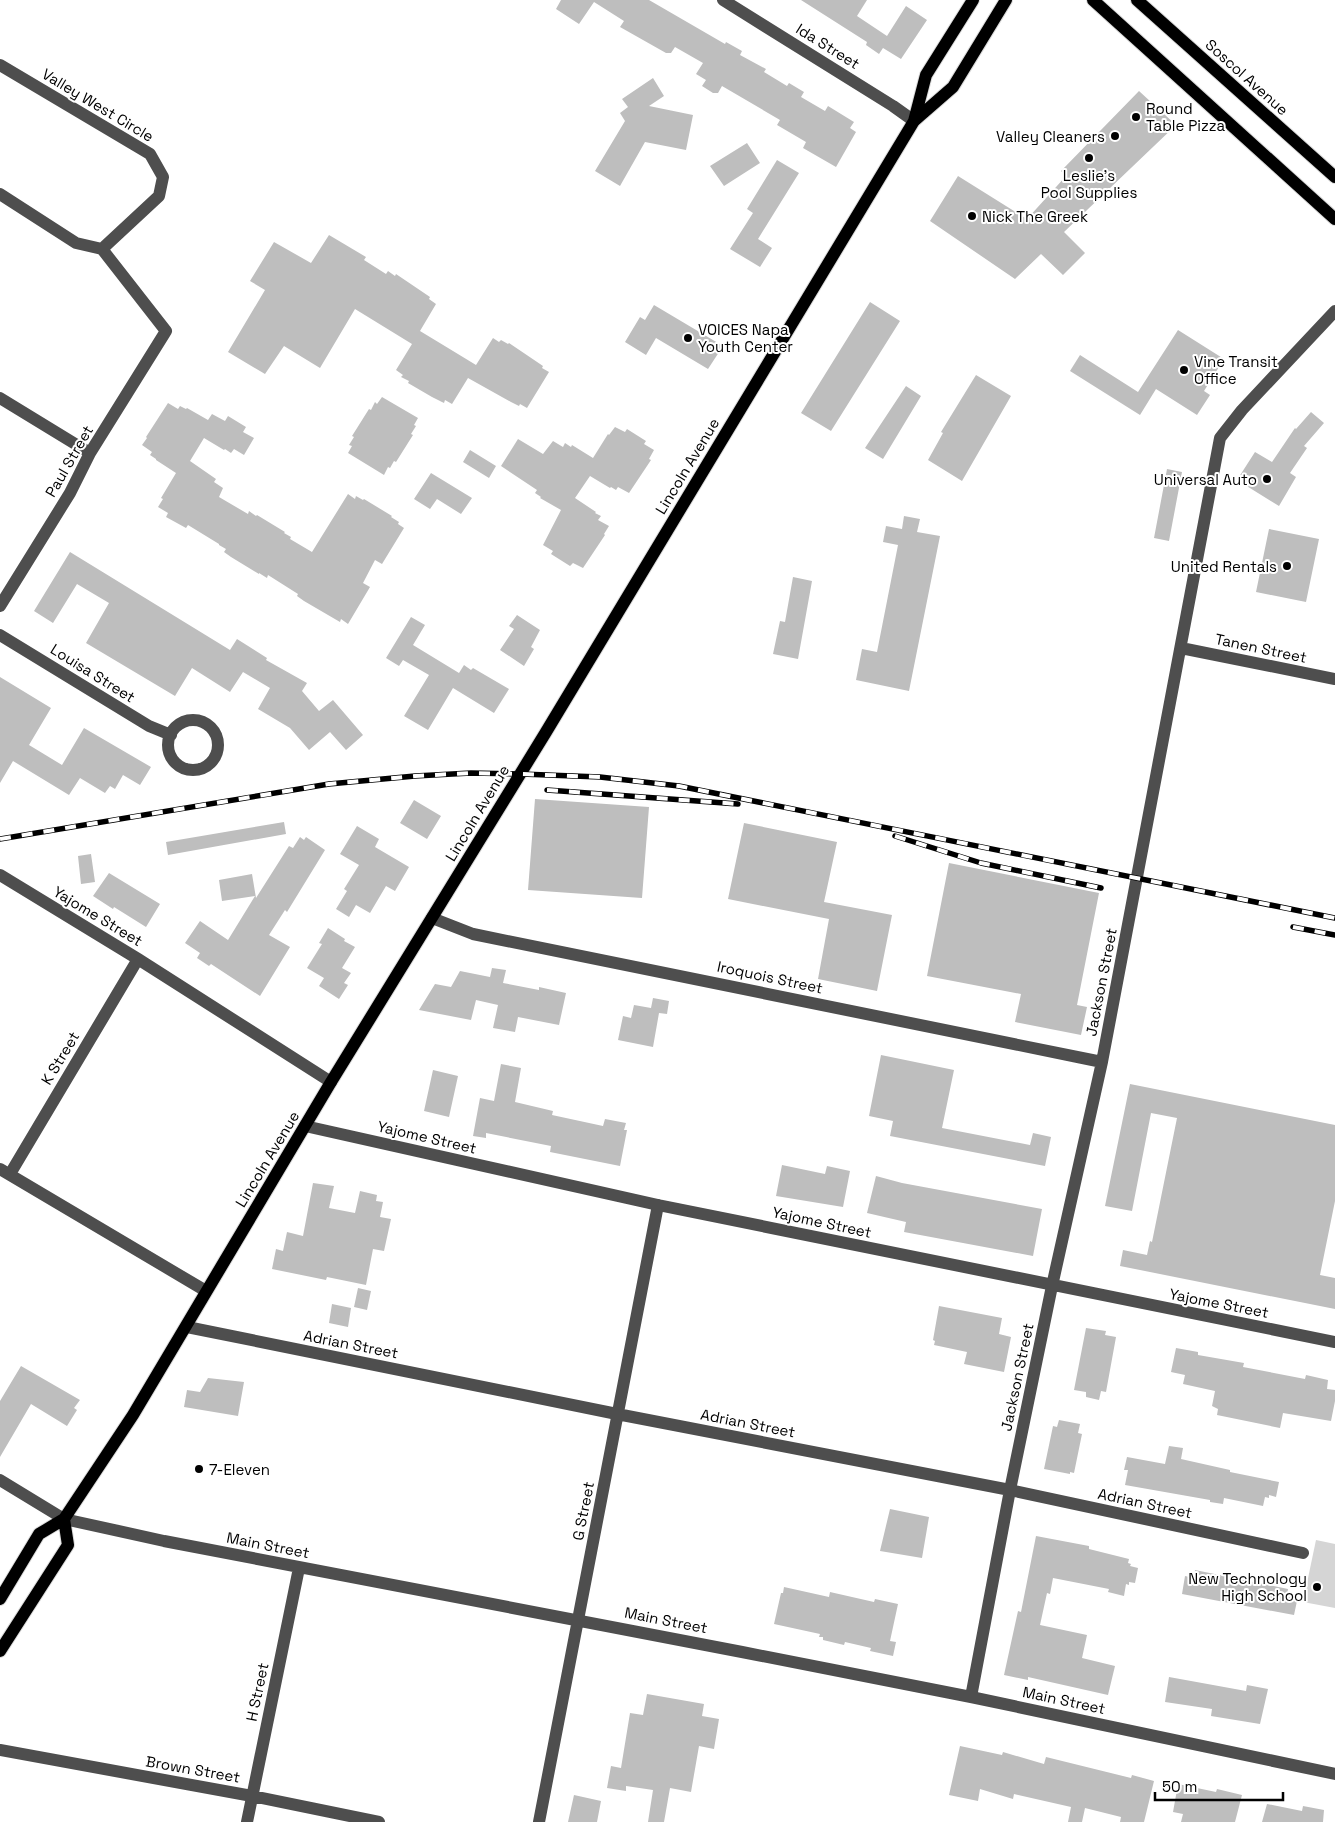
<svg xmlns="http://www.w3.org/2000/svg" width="1335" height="1822" font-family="'Space Grotesk',sans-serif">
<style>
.green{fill:#d5d5d5}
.building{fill:#bebebe}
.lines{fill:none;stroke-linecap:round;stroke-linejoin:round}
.major-casing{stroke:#dbdbdb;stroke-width:14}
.minor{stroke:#4e4e4e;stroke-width:12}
.major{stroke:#000;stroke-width:12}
.rail-casing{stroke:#000;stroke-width:5.5}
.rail{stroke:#fff;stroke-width:4;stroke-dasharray:11;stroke-linecap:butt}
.poi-dot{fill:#000;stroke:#fff;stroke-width:2}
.labels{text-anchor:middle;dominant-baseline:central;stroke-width:4;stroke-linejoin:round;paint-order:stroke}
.street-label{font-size:15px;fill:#000;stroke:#fff}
.poi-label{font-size:15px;fill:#000;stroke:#fff;text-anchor:start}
</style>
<rect width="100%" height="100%" fill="#fff"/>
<!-- green -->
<path class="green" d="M1316 1540 1335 1544V1608L1303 1602Z"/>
<!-- building -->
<path class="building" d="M561 0H649L725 44 726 42 742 51 740 55 766 69 764 72 787 86 789 83 804 92 801 97 825 111 828 106 854 122 850 128 856 132 836 167 803 148 806 142 777 125 780 120 722 86 718 93H713L702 86 706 80 696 74 703 63 675 47 671 53H666L620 27 624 21 594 2 579 24 556 9Z
M801 0H867L857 16 887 36 906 6 927 20 901 59 883 48 879 54 866 45 867 42Z
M653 78 664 96 649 106 693 115 686 150 645 142 620 186 595 171 625 121 620 113 628 107 622 99Z
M1139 91 1176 125 1064 232 1085 253 1063 275 1041 254 1015 279 930 221 958 176 1027 219 1066 176 1061 171Z
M747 143 760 163 724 186 710 166Z
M777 160 799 173 758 239 772 248 760 267 730 249 753 213 747 209Z
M329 235 366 257 364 260 386 274 388 271 395 276 396 274 430 297 429 299 436 304 420 331 453 351 476 365 493 338 499 342 501 340 508 344 509 343 543 366 542 368 549 372 527 408 520 404 519 406 511 402 468 378 452 404 445 400 444 403 432 397 408 383 409 381 401 377 403 375 396 370 412 344 355 309 320 368 284 346 265 374 228 352 265 290 250 281 274 242 311 263Z
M870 302 900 321 831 431 801 413Z
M654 305 723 346 708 369 656 338 646 355 625 342 640 317 645 320Z
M1178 330 1224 359 1204 391 1210 395 1197 415 1156 389 1140 415 1070 371 1080 355 1138 392Z
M976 375 1011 396 962 481 928 460 943 433 941 432Z
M906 386 921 396 883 459 865 448Z
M382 397 418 418 414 425 416 426 411 434 413 435 396 462 394 461 390 468 388 467 384 475 348 453 352 446 349 445 354 437 352 436 369 409 371 410 375 402 377 404Z
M168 403 178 409 180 406 186 409 187 408 208 420 212 414 225 421 228 416 246 427 243 432 254 438 244 455 234 449 231 453 225 449 224 450 204 438 190 461 216 479 214 482 223 488 219 497 248 514 249 511 256 516 257 515 285 532 284 533 291 537 290 539 312 552 348 494 355 499 356 496 363 500 364 499 392 516 391 517 399 522 398 524 404 528 382 564 375 560 363 583 370 587 348 624 341 619 340 622 304 601 297 596 298 594 268 575 267 578 259 573V574L231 557 224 552 226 549 219 545V544L188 525 186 528 166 517 168 513 158 507 163 499 161 498 176 473 156 460V459L150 455 152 452 142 445 147 438 146 437Z
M1311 412 1324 423 1304 446 1307 448 1290 473 1296 477 1279 506 1237 480 1255 452 1272 462 1295 428 1296 429Z
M615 427 625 432 627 429 646 441 644 444 654 450 649 459 651 460 629 493 618 487 616 490 611 487 610 488 590 476 575 498 596 512 595 513 601 516 598 520 609 526 604 534 605 535 583 568 573 563 570 566 551 554 553 551 543 545 561 510 540 498 541 497 535 493 537 490 501 466 518 439 543 454 553 441 563 447 565 443 571 447 572 445 593 458 608 434 609 435Z
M470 450 496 466 489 478 463 462Z
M1167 469 1182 472 1169 541 1154 538Z
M431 473 472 498 461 514 437 499 430 509 414 499Z
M904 516 920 519 917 532 940 536 909 691 856 680 862 649 877 652 898 545 883 542 886 526 902 529Z
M1269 529 1319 539 1306 602 1256 592Z
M70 552 230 650 237 639 267 658 266 660 307 683 302 691 319 711 333 700 363 735 346 750 330 732 309 750 290 728 258 709 270 688 243 672 230 692 192 668 175 696 86 643 109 603 77 584 53 623 34 611Z
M793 577 812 581 798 659 773 654 780 621 785 622Z
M517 615 540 630 531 647 534 649 524 666 500 650 514 629 509 626Z
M411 617 425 625 413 645 459 673 464 665 471 670 473 668 509 689 494 713 453 688 428 730 404 716 429 675 403 660 399 666 386 658Z
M0 677 51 708 29 745 62 765 84 728 151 767 140 785 123 775 115 789 110 786 105 793 80 778 69 795 13 761 0 783Z
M535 799 649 807 642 898 528 890Z
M414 800 441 816 427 839 400 823Z
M284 822 286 834 168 855 166 842Z
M744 823 837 842 824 902 892 915 877 991 818 979 829 919 728 899Z
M357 826 379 839 375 847 409 867 395 891 386 886 370 913 356 905 349 917 336 909 347 891 344 889 359 865 340 854Z
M300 837 304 840 306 837 325 850 287 912 285 910 269 935 290 947 260 996 211 964 209 966 197 958 200 953 185 943 200 921 228 940 255 896 222 901 219 880 252 874 256 898 289 846 293 848Z
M91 854 95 882 81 884 78 856Z
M949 863 1099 893 1077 1005 1087 1007 1081 1035 1015 1022 1021 994 927 976Z
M109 873 160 904 146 927 114 907 113 909 93 896Z
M328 928 345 939 344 941 355 947 342 968 351 973 344 983 348 985 339 999 319 986 324 978 307 968 322 944 319 943Z
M492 968 506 970 503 983 539 990V987L566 993 559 1025 518 1017 515 1032 493 1028 498 1005 476 1000 471 1020 419 1010 435 984 451 987 460 971 490 977Z
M653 998 669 1001 667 1014 659 1013 653 1047 618 1040 623 1016 631 1018 634 1005 651 1008Z
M881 1055 954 1070 942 1128 1030 1145 1033 1133 1051 1137 1045 1166 890 1136 893 1121 869 1116Z
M501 1064 521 1068 515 1102 553 1111 552 1115 603 1126 605 1119 626 1123 624 1130H627L620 1166 550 1152 551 1146 486 1133V1138L473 1136 480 1098 494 1101Z
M433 1070 458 1076 449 1117 424 1111Z
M1130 1084 1335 1125V1201L1320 1275 1335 1278V1309L1120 1266 1123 1250 1147 1255 1150 1241 1152 1242 1177 1118 1151 1113 1132 1211 1105 1206Z
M782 1165 825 1174 827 1166 850 1171 843 1207 776 1196Z
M876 1176 902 1183 1042 1209 1033 1256 904 1232 906 1222 867 1213Z
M313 1183 334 1186 329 1208 355 1213 360 1191 377 1195 376 1201 383 1202 380 1217 391 1219 384 1251 373 1249 366 1285 327 1277 326 1280 272 1269 276 1249 283 1251 287 1232 303 1236Z
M358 1288 371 1291 367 1310 354 1307Z
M332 1304 351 1308 348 1327 329 1323Z
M939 1306 1002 1318 999 1334 1011 1337 1004 1372 964 1364 967 1352 934 1345 935 1341 933 1340Z
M1086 1328 1106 1331 1105 1335 1116 1337 1106 1392 1101 1391 1099 1400 1086 1397V1392L1074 1390Z
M1176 1348 1198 1352V1355L1244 1363 1243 1367 1305 1379 1306 1375 1328 1380 1327 1389 1335 1390V1401L1331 1421 1283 1413 1280 1428 1217 1415 1218 1409 1212 1406 1215 1391 1183 1384 1185 1375 1171 1372Z
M21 1366 80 1400 74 1408 77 1410 67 1426 31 1404 0 1457V1401Z
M208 1378 244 1382 238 1416 184 1407 187 1390 200 1392Z
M1059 1420 1080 1424 1078 1433 1082 1434 1074 1473 1070 1472V1474L1044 1469 1053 1426 1057 1427Z
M1169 1446 1183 1448 1181 1459 1230 1470V1472L1279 1482 1276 1497 1269 1495V1498L1265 1497 1263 1506 1224 1498 1223 1504 1210 1502V1500L1125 1485 1128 1470H1124L1127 1457 1165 1464Z
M890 1509 929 1517 922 1558 880 1551Z
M1036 1536 1089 1546V1549L1129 1559 1128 1563 1131 1564 1130 1566 1138 1568 1135 1583 1129 1582V1585L1126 1584 1124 1596 1108 1592 1109 1589 1053 1578 1050 1594 1047 1593 1040 1625 1087 1635 1082 1658 1115 1666 1108 1695 1028 1677V1680L1004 1675 1018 1611 1021 1612Z
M1195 1570 1288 1589 1287 1596 1290 1597 1289 1599 1297 1601 1294 1615 1182 1594 1185 1576 1194 1578Z
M784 1587 829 1597 830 1592 874 1602 875 1599 898 1604 890 1641 896 1642 893 1656 870 1651 871 1648 845 1642 844 1645 823 1640V1637H819L820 1634 774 1624 781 1593H783Z
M1169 1677 1246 1691 1247 1685 1268 1689 1260 1724 1211 1716 1212 1709 1165 1702Z
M647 1694 704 1704 702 1716 719 1719 714 1749 699 1746 691 1792 670 1788 664 1822H648L653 1790 626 1786V1791L607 1788 611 1766 621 1768 630 1713 643 1715Z
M960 1746 1002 1755 1003 1752 1044 1764 1046 1757 1131 1778 1132 1775 1154 1781 1144 1822H1120L1121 1817 1085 1808 1082 1822H1068L1071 1807 1014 1794 1013 1799 980 1789 978 1801 949 1795Z
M1178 1784 1216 1792 1217 1789 1242 1795 1235 1822H1181L1183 1814 1173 1812Z
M574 1795 601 1801 597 1822H568Z
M1267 1804 1302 1811 1303 1806 1324 1810 1323 1822H1262Z"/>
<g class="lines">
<defs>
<path id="major" d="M1093 0 1335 219
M1137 0 1335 177
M914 121 953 87 1006 0
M0 1599 39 1534 64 1519 133 1415 331 1082 546 732 914 121 926 75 973 0
M0 1651 68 1545 64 1519"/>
</defs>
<!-- major casing -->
<use href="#major" class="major-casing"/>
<!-- minor -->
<path class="minor" d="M723 0 893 106 914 121
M0 65 150 154 163 177 159 196 102 249
M0 194 76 243 102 249 166 331 90 453 70 493 0 606
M0 398 90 453
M0 635 149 726 171 735
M1181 648 1335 679
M168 745a25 25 0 1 1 50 0a25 25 0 1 1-50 0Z
M0 875 138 959 331 1082
M432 918 473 934 1102 1062
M305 1126 658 1205 1335 1342
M0 1169 206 1291
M10 1174 138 959
M187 1327 617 1414 1010 1490 1303 1553
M0 1480 64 1519 164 1541 742 1652 971 1697 1335 1774
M971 1697 1010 1490 1052 1286 1102 1062 1220 438 1242 410 1335 311
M0 1750 252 1796 379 1822
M247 1822 299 1568
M539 1822 658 1205"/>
<!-- major -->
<use href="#major" class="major"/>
<defs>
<path id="rail" d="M547 790 738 804
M895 836 981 863 1101 888
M0 839 329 784 415 776 471 773 521 774 600 777 679 786 1335 918
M1293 927 1335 935"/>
</defs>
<!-- rail casing -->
<use href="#rail" class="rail-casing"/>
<!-- rail -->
<use href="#rail" class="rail"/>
</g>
<!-- markers -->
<g class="poi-dot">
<circle cx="1136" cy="117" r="5"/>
<circle cx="1115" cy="136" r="5"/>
<circle cx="1089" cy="158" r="5"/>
<circle cx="972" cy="216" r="5"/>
<circle cx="688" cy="338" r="5"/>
<circle cx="1184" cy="370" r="5"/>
<circle cx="1267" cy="479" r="5"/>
<circle cx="1287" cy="566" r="5"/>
<circle cx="199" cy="1469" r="5"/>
<circle cx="1317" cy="1587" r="5"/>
</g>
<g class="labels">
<!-- street labels -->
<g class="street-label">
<text transform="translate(828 46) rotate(32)">Ida Street</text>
<text transform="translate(1247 77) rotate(42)">Soscol Avenue</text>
<text transform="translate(98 105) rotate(31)">Valley West Circle</text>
<text transform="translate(69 461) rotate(-60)">Paul Street</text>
<text transform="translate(687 466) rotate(-59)">Lincoln Avenue</text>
<text transform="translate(1261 648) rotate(12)">Tanen Street</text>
<text transform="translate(93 673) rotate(32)">Louisa Street</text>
<text transform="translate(477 813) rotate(-59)">Lincoln Avenue</text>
<text transform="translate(98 916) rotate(31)">Yajome Street</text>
<text transform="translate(770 977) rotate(12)">Iroquois Street</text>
<text transform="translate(1101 982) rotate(-79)">Jackson Street</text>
<text transform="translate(60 1058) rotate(-59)">K Street</text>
<text transform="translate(427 1137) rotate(13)">Yajome Street</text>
<text transform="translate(267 1159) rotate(-59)">Lincoln Avenue</text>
<text transform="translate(822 1222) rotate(12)">Yajome Street</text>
<text transform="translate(1219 1303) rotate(11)">Yajome Street</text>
<text transform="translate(351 1344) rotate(11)">Adrian Street</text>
<text transform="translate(1017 1377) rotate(-78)">Jackson Street</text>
<text transform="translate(748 1423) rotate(11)">Adrian Street</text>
<text transform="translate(1145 1503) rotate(12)">Adrian Street</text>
<text transform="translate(583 1511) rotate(-79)">G Street</text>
<text transform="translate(268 1545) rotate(11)">Main Street</text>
<text transform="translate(666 1620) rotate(11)">Main Street</text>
<text transform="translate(257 1692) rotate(-78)">H Street</text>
<text transform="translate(1064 1700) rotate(12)">Main Street</text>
<text transform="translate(193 1769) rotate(10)">Brown Street</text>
</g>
<!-- poi labels -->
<g class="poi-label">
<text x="1146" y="108">Round<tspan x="1146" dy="17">Table Pizza</tspan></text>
<text x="1105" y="136" text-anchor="end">Valley Cleaners</text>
<text x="1089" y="175" text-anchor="middle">Leslie's<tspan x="1089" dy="17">Pool Supplies</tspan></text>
<text x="982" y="216">Nick The Greek</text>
<text x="698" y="329">VOICES Napa<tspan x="698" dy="17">Youth Center</tspan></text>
<text x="1194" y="361">Vine Transit<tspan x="1194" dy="17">Office</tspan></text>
<text x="1257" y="479" text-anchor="end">Universal Auto</text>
<text x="1277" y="566" text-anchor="end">United Rentals</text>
<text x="209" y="1469">7-Eleven</text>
<text x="1307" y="1578" text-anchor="end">New Technology<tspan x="1307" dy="17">High School</tspan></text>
</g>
</g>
<!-- scale -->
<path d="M1155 1792v8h128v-8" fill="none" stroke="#000000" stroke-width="2.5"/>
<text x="1162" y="1792" font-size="15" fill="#000000" stroke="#ffffff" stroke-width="4" paint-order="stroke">50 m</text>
</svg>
